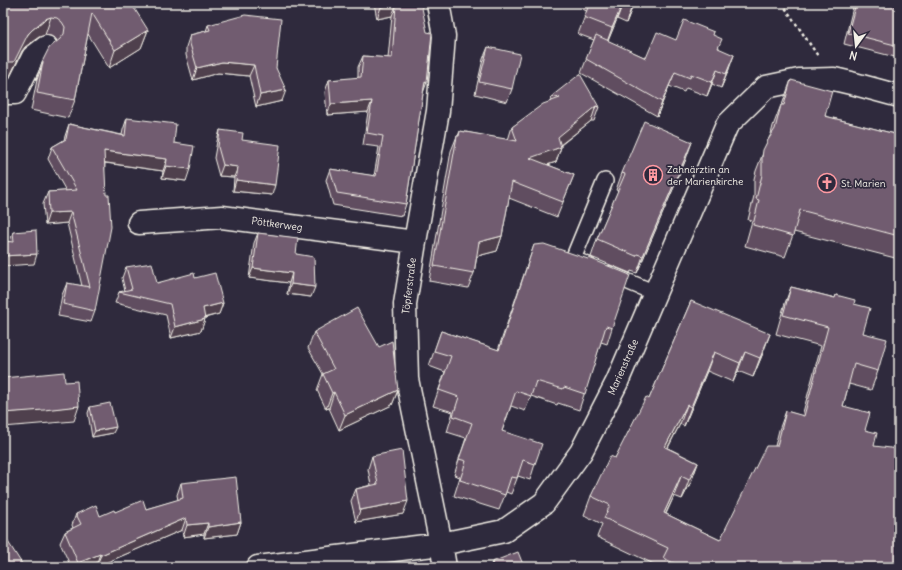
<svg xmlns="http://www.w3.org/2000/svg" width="902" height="570" font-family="Delius,sans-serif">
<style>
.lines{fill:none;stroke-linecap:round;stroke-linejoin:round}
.lane-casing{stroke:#f4f1e8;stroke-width:18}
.street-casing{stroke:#f4f1e8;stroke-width:25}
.path{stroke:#f4f1e8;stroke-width:2.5;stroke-dasharray:3 3;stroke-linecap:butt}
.lane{stroke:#2f2a3d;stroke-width:15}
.street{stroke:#2f2a3d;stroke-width:22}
.wall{fill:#614e60;stroke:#f4f1e8}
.shaded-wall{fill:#4f404e;stroke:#f4f1e8}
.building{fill:#715b70;stroke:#f4f1e8}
.labels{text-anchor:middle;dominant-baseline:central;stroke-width:3.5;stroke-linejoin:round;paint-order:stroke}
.poi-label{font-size:10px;fill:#f4f1e8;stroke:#2f2a3d;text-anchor:start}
.street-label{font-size:10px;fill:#f4f1e8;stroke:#2f2a3d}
</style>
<rect width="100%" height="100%" fill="#2f2a3d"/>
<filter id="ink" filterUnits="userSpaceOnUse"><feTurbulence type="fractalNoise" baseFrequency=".025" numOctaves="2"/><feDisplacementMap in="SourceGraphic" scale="8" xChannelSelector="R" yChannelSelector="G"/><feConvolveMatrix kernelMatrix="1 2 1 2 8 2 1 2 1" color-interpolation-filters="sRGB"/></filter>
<g filter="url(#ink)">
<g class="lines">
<defs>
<path id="lane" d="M588 265 573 259 605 181
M610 274 655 293"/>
<path id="street" d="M438 3 444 36 438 111 415 242 405 304 407 379 441 544 445 567
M3 93H15L33 57 46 47
M139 223 222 217 415 242
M258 567 441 544 504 531 544 503 581 452 617 382 727 125 766 87 799 80 834 79 851 83 899 96"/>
</defs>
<!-- lane casing -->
<use href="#lane" class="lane-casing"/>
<!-- street casing -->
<use href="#street" class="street-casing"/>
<!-- path -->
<path class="path" d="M782 3 818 56"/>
<!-- lane -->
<use href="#lane" class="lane"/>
<!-- street -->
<use href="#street" class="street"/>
</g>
<!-- wall -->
<path class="wall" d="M3 3 125 6 148 30 141 48 109 68 88 34 75 100 68 118 31 110 37 80H36L42 62 57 42 56 39 51 36 45 35 39 37 25 47 22 51 8 80H3Z
M374 3H421L423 93 406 204 402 216 333 205 326 180 330 169 374 176 379 147 363 145 368 112 327 115 325 92 329 80 358 78V67L363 56 388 58 392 16 377 19Z
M584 3H634L626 23 617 19 608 41 646 58 676 40 713 35 729 69 721 88 712 84 707 96 686 88 684 92 669 86 657 116 581 73 594 40 578 34 587 11 582 9Z
M854 3H885L899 7V58L844 44Z
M208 25 276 68 282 101 256 107 249 76 218 73 193 80 186 55V47L190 35 206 31Z
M488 47 512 89 507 102 475 94 483 59Z
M791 80 825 116 899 135V259L794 232 785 257 745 246 752 221 748 220 754 196V179L756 171 768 140 771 134 773 126 781 105H782Z
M552 96 599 107 594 121H591L561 145V147L556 162 548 165 574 175 557 217 509 198 502 236 497 251 477 256 474 273 468 288 429 281 451 151 457 136H458L460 131 508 140 512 127 551 101Z
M127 118 174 143 186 181 162 178 163 171 105 163 95 311 91 322 58 316 62 295 67 283 82 286 67 223 45 225 43 204 48 192 66 191 48 159 52 147 64 140 65 136 69 124 122 135 123 130Z
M220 130 242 140 272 195 233 191 234 177 219 176 214 158 217 141Z
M686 159 637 273 631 271 630 273 591 257 597 239 618 191 616 190 622 173Z
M13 232 34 264 10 242Z
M258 233 296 254 311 297 287 294 289 283 249 278 254 243Z
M534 245 612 328 607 344 601 342 579 410 558 403 557 405 531 396 525 411 511 406 502 431 535 464 530 480 518 476 511 494 506 492 499 510 454 496 460 477 454 475 466 438 447 432 453 412 433 406 445 372 429 366 441 331 498 350Z
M126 267 157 283 195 278 223 303 219 314 205 318 201 331 171 338 166 315 115 303 119 292 125 291 122 278Z
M791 287 835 298 836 295 854 304 863 333 878 371 871 390 849 384 843 406 865 430 874 446 899 567H660L597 537 602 524 584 515 591 496 615 458 649 399 691 301 763 353 753 377 738 371 733 382 707 371 684 426 680 424 668 448 698 463 691 482 682 499 674 496 666 514 720 540 775 446 779 430 786 411 802 416 821 346 776 334 784 306Z
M314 332 398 390 392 405 339 430 329 408 326 409 317 390 323 374 308 348Z
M90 407 113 433 92 437 88 413Z
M372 456 403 514 356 522 351 501 356 489 371 485 368 469Z
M181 483 241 522 237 534 204 538V534L183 537 182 530 96 567V565L91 567H71L60 543 65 532 73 528 72 525 76 514 100 516 115 512 146 509 178 500 177 495Z
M492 562 524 567H490Z"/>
<!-- shaded-wall -->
<path class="shaded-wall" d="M623 3 617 19 606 45 612 28Z
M633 3H634L626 23Z
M396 5 392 16 377 19 381 7Z
M51 17 45 35 39 37 25 47 22 51 8 80H3V62L32 30 45 19Z
M148 30 141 48 109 68 115 50Z
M734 55 729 69 721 88 726 74Z
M42 62H43L37 80H36Z
M222 62 254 65 249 76 218 73 193 80 197 68Z
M717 70 712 84 707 96 712 82Z
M675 72 669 86 657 116 662 102Z
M425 81 427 82 423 93Z
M286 90 282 101 256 107 260 95Z
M372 101 368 112 327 115 331 104Z
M596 106 591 121 555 149 561 147 556 162 525 172 530 158Z
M692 142 686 159 637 273 643 256Z
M104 151 167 159 163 171 100 162Z
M223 165 238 167 234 177 219 176Z
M166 166 190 169 186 181 162 178Z
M236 180 275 185 272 195 233 191Z
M71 212 67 223 45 225 49 213Z
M502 236 497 251 474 257 479 242Z
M37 254 34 264 3 266V256Z
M253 268 292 273 289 283 249 278Z
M291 284 315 287 311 297 287 294Z
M223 303 219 314 199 319 203 308Z
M205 319 201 331 171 338 175 327Z
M770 334 763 353 753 377 760 358Z
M714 352 707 371 684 426 691 407Z
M745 352 738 371 733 382 740 363Z
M398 390 392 405 339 430 345 415Z
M334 392 329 408 326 409 332 393Z
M687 405 680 424 658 466 665 447Z
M79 406 74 421 39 424 3 427V413Z
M116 427 113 433 92 437 95 431Z
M698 463 691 482 682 499 689 480Z
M681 476 674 496 657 532 664 513Z
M408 501 403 514 356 522 360 510Z
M186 518 182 530 96 567 101 555Z
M241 522 237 534 204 538 208 527Z
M208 523 204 534 183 537 187 525Z
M100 554 96 565 91 567H77L78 563Z"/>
<!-- building -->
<path class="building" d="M3 3H123L125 6 131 3 148 30 115 50 92 13 75 100 37 93 43 62H42L49 48 60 39 64 34 65 27 62 22 57 18 51 17 45 19 32 30 28 34 14 62H3Z
M380 3H421L427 32 432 33 427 82 425 81 406 204 337 193 330 169 376 176 383 136 367 133 372 101 331 104 329 80 361 77 363 56 392 58 396 5 381 7Z
M590 3H623L612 28 584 17Z
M627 3H633L632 5Z
M856 3H885L899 7V46L848 33Z
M245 15 281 19 276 68 286 90 260 95 254 65 222 62 197 68 190 44V35L210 30 208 25Z
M684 20 714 32 713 35 722 39 718 48 734 55 726 74 717 70 712 82 691 74 690 78 675 72 662 102 586 59 596 35 646 58 657 32 676 40Z
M488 47 520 54 512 89 479 82Z
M580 74 599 107 596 106 558 137 561 147 530 158 574 175 563 202 512 182 502 236 479 242 474 273 434 266 457 136H459L460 131 517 141 512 127 543 104 560 98 552 96Z
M791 80 832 91 825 116 899 135V236L800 210 793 236 753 225 759 200 756 199 762 175V158L763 150 768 140 775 129 781 105H784Z
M127 118 176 124 174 143 194 146 190 169 166 166 167 159 104 151 106 195H109L111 227 95 311 63 304 67 283 90 287 71 212 49 213 48 192 77 190 52 147 66 139 69 124 125 136Z
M644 121 692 142 643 256 637 254 636 256 597 239 625 174 622 173Z
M220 130 243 133 242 140 280 145 275 185 236 180 238 167 223 165 218 147Z
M36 230 37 254 3 256V241L14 242 13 232Z
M258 233 298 238 296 254 314 257 315 287 291 284 292 273 253 268Z
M544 244 588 259 589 258 630 275 612 328 606 326 585 394 564 387 563 389 536 381 531 396 516 391 502 431 542 444 535 464 523 460 517 478 511 477 505 495 460 480 466 461 459 459 472 423 453 416 459 397 439 390 451 356 434 351 441 331 499 350 534 245Z
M152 263 157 283 194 273 195 278 215 273 223 303 203 308 205 319 175 327 170 304 119 292 132 289 126 267Z
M791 287 835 298 836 295 855 300 854 304 870 308 863 333 887 339 878 371 854 364 843 406 870 413 865 430 877 433 874 446 899 449V567H682L663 558 668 548 604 518 610 505 591 496 610 456 615 458 646 397 649 399 691 301 770 334 760 358 745 352 740 363 714 352 691 407 687 405 665 447 698 463 689 480 681 476 664 513 720 540 766 446H777L786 411 804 416 828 327 783 315Z
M357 308 379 347 392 341 398 390 345 415 334 392 332 393 323 374 334 369 314 332Z
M64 372 65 382 77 381 79 406 44 410 3 413V378Z
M110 403 116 427 95 431 90 407Z
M402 450 408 501 360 510 356 489 378 484 372 456Z
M236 477 241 522 208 527V523L187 525 186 518 101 555 100 554 78 563 65 532 81 524 76 514 96 505 100 516 114 510 115 512 143 500 146 509 183 498 181 483Z
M3 534 24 567H3Z
M518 552 524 567H493L492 562Z"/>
</g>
<!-- icons -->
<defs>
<symbol id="building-ring" viewBox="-11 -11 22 22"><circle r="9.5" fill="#2f2a3d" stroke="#ff9aa2" stroke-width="1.5"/><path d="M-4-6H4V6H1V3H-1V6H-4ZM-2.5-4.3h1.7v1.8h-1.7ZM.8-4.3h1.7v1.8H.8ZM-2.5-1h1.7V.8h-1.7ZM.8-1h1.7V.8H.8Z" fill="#ff9aa2"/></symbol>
<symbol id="church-ring" viewBox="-11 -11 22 22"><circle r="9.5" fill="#2f2a3d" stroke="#ff9aa2" stroke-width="1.5"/><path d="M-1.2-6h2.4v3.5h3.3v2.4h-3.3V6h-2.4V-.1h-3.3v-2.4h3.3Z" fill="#ff9aa2"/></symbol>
</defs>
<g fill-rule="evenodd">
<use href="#building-ring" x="642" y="164" width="22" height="22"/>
<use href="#church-ring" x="816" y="172" width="22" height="22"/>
</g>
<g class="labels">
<!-- poi labels -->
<g class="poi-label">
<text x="667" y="169">Zahnärztin an<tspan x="667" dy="12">der Marienkirche</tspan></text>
<text x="841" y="183">St. Marien</text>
</g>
<!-- street labels -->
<g class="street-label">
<text transform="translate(277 224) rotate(8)">Pöttkerweg</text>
<text transform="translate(409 286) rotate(-83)">Töpferstraße</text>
<text transform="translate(623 367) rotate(-66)">Marienstraße</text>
</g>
</g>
<!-- margin -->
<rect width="902" height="570" fill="none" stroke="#2f2a3d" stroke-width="16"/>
<rect x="8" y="8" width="886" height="554" fill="none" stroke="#f4f1e8" stroke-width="1.5" filter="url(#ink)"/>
<!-- north arrow -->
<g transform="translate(856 46) rotate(195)" stroke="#2f2a3d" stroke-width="3" paint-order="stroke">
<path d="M0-3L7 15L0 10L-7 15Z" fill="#f4f1e8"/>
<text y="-6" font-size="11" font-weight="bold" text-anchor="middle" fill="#f4f1e8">N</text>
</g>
</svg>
